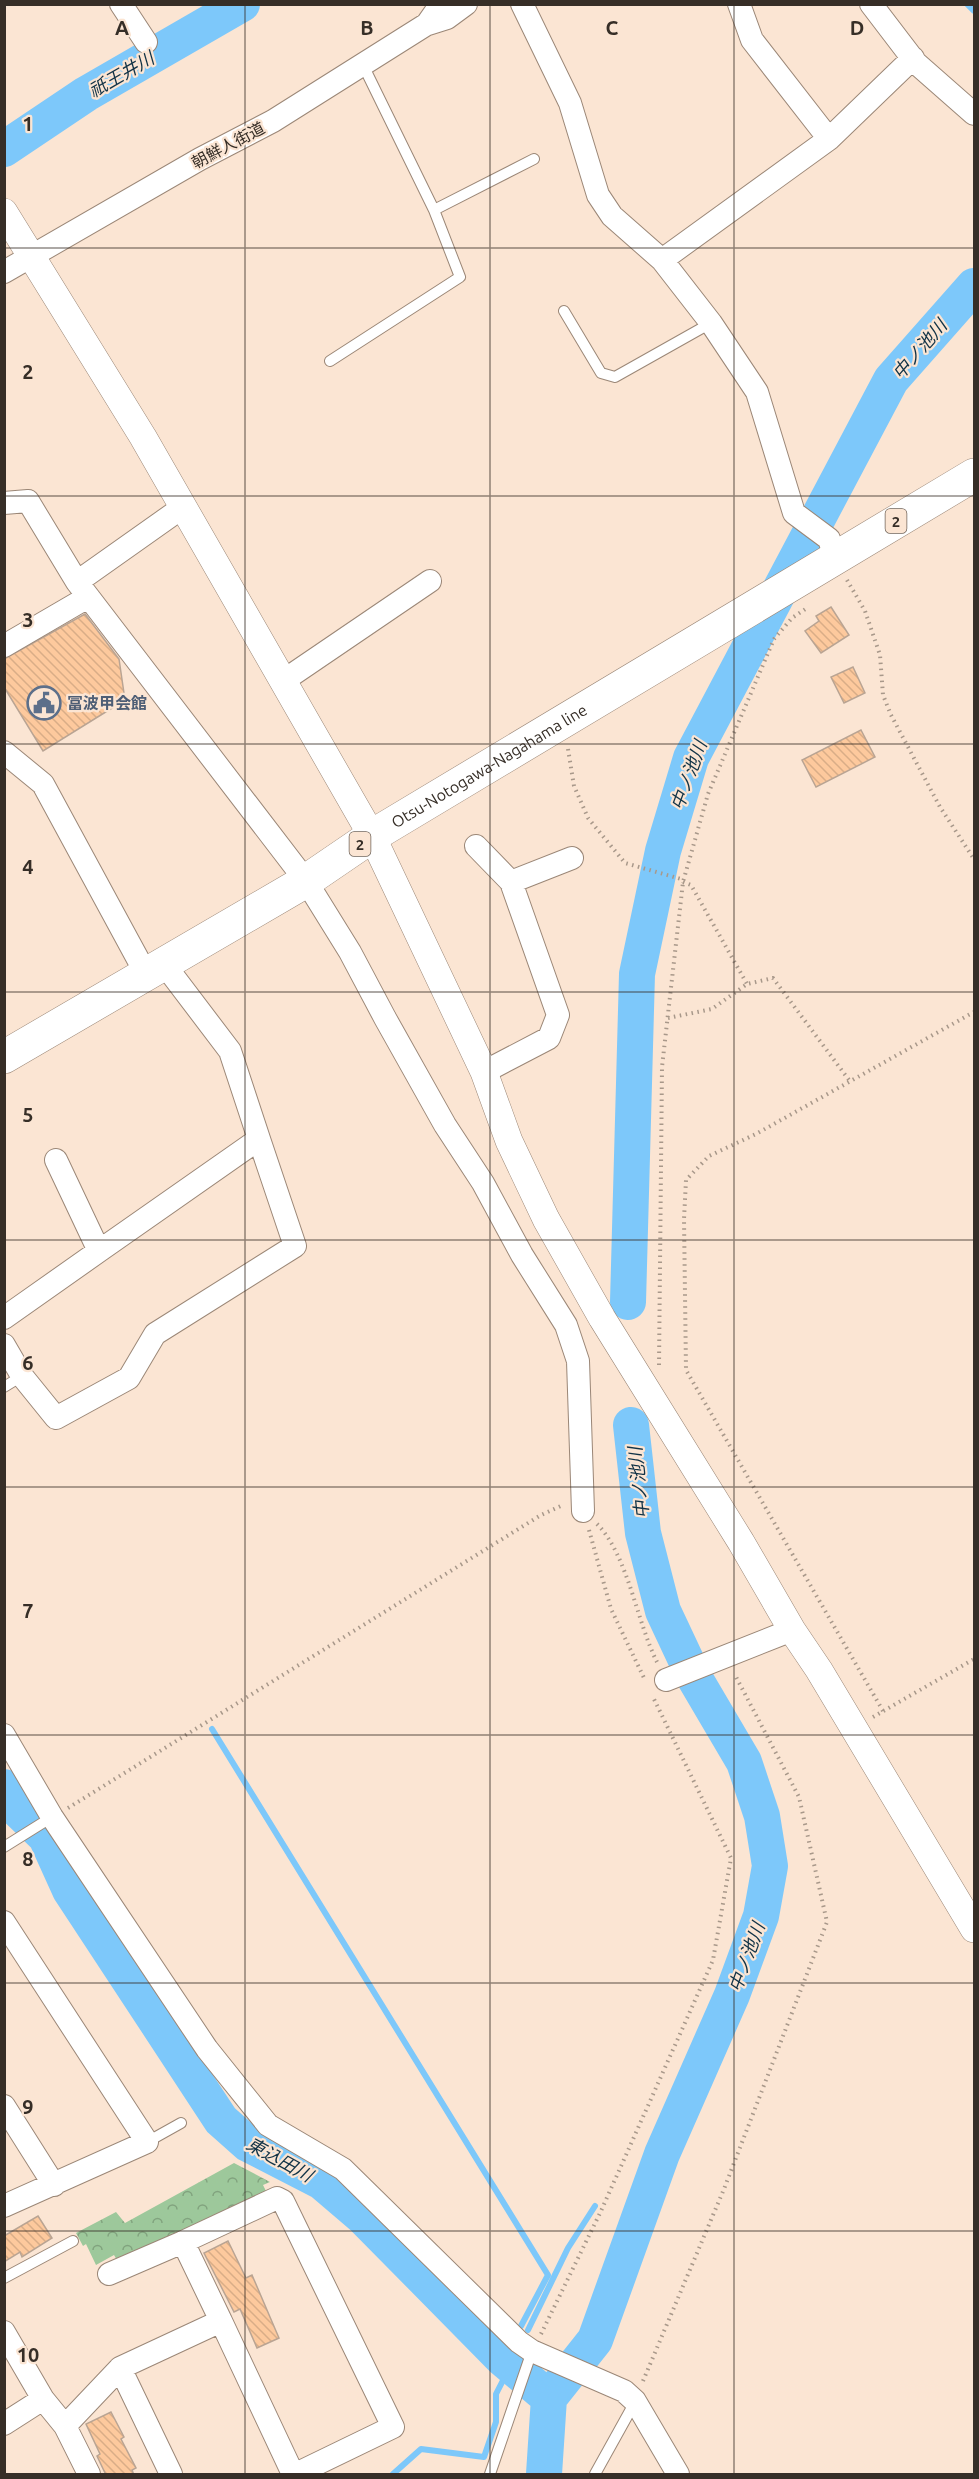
<svg xmlns="http://www.w3.org/2000/svg" width="979" height="2479" font-family="Ubuntu,'Noto Sans JP',sans-serif">
<style>
.forest{fill:url(#forest-crowns)}
.lines{fill:none;stroke-linecap:round;stroke-linejoin:round}
.stream{stroke:#7dc8fa;stroke-width:6}
.river{stroke:#7dc8fa;stroke-width:36}
.building{fill:url(#building-back-hatch);stroke:#b9a493;stroke-width:1.5}
.service-casing{stroke:#9b8777;stroke-width:12}
.minor-casing{stroke:#9b8777;stroke-width:24}
.tertiary-casing{stroke:#9b8777;stroke-width:28}
.primary-casing{stroke:#9b8777;stroke-width:34}
.path{stroke:#a8988a;stroke-width:4;stroke-dasharray:1.5 4.5;stroke-linecap:butt}
.service{stroke:#fff;stroke-width:10}
.minor{stroke:#fff;stroke-width:22}
.tertiary{stroke:#fff;stroke-width:27}
.primary{stroke:#fff;stroke-width:33}
.grid{fill:none;stroke:#362e27;stroke-width:1.5;stroke-opacity:0.55}
.labels{text-anchor:middle;dominant-baseline:central;stroke-width:4.5;stroke-linejoin:round;paint-order:stroke}
.shield{fill:#fbe5d3;stroke:#71655b;stroke-width:1.5}
.shield-label{font-size:15px;font-weight:bold;fill:#362e27}
.street-label{font-size:16px;fill:#362e27;stroke:#fbe5d3}
.service-label{font-size:16px;font-weight:bold;fill:#4e5e75;stroke:#fbe5d3;text-anchor:start}
.water-label{font-size:18px;font-style:italic;fill:#103246;stroke:#fbe5d3}
.grid-label{font-size:20px;text-anchor:middle;font-weight:bold;fill:#362e27;stroke:#fbe5d3;stroke-width:4.5;stroke-linejoin:round;paint-order:stroke}
</style>
<defs>
<pattern id="forest-crowns" width="20" height="18" patternUnits="userSpaceOnUse" patternTransform="scale(1.5)"><rect width="20" height="18" fill="#9dc89b"/><path d="M2 6a3 3 0 1 1 6 0M12 15a3 3 0 1 1 6 0" fill="none" stroke="#81a37e"/></pattern>
<pattern id="building-back-hatch" width="6" height="6" patternUnits="userSpaceOnUse" patternTransform="scale(1.5)"><rect width="6" height="6" fill="#fdc99d"/><path d="M-1 5l2 2M0 0l6 6M5-1l2 2" fill="none" stroke="#d9ad87"/></pattern>
</defs>
<rect width="100%" height="100%" fill="#fbe5d3"/>
<!-- forest -->
<path class="forest" d="M234 2163 270 2182 263 2185 266 2191 118 2262 114 2255 96 2265 86 2244 83 2246 76 2233 116 2212 125 2223Z"/>
<g class="lines">
<!-- stream -->
<path class="stream" d="M967 4 974 11
M212 1729 548 2275 521 2326
M528 2330 568 2248 595 2206
M503 2359 509 2349
M393 2474 421 2449 484 2457 496 2422V2394L515 2357"/>
<!-- river -->
<path class="river" d="M4 149 86 94 242 4
M628 1302 637 974 663 851 691 758 891 380 974 286
M4 1787 19 1811 46 1837 70 1890 221 2120 248 2144 322 2182 363 2217 503 2359 549 2398
M544 2474 549 2398 595 2340 662 2154 732 1995 761 1916 770 1866 762 1816 744 1762 694 1677 663 1611 643 1533 631 1425"/>
</g>
<!-- building -->
<path class="building" d="M831 607 849 635 821 653 805 631 819 621 816 616Z
M85 614 119 659 125 700 43 751 4 687V659Z
M853 667 865 693 844 703 831 677Z
M861 730 875 757 816 787 802 760Z
M38 2216 52 2238 22 2257 20 2252 4 2262V2236Z
M228 2241 246 2278 252 2275 279 2338 257 2348 240 2309 234 2312 204 2253Z
M111 2412 124 2437 121 2439 136 2468 132 2470 134 2475H106L97 2456 100 2454 86 2424Z"/>
<g class="lines">
<defs>
<path id="service" d="M434 210 534 159
M564 311 601 373 615 377 711 323
M330 361 460 277 434 210 363 65
M4 1387 22 1376
M4 1847 52 1817
M147 2142 181 2123
M4 2278 73 2241
M490 2474 532 2351
M595 2474 635 2402"/>
<path id="minor" d="M121 4 146 42
M522 4 570 103 598 195 612 216 662 260 711 323 757 392 794 513 829 539 835 557
M739 4 752 40 829 139 913 58
M871 4 916 63 974 114
M428 24 447 18 466 4
M662 260 829 139
M4 272 200 159 273 121 427 24 441 4
M4 503 28 501 77 582 306 881 350 952 385 1018 445 1125 483 1183 522 1255 566 1325 578 1361 583 1511
M77 582 183 507
M4 646 88 597
M283 681 430 581
M4 752 43 784 146 974
M476 846 511 882 558 1015 549 1038 484 1072
M511 882 572 858
M56 1160 99 1251 259 1139 230 1051 164 964
M4 1318 99 1251
M4 1345 22 1376 56 1418 129 1378 155 1334 295 1246 259 1139
M666 1680 792 1630
M4 1735 52 1817 207 2049 268 2125 343 2169 519 2342 532 2351 624 2391 635 2401 678 2474
M4 1922 147 2142 4 2206
M4 2106 54 2185
M183 2242 277 2198 283 2201 393 2427 296 2474
M221 2321 293 2474
M4 2332 43 2399 65 2426 89 2474
M120 2368 171 2474
M4 2424 43 2399
M65 2426 120 2368 221 2321 183 2242 109 2274"/>
<path id="tertiary" d="M4 212 143 437 372 836 484 1072 509 1141 546 1219 602 1318 741 1542 792 1630 819 1670 974 1929"/>
<g id="primary">
<path id="s1" d="M4 1057 306 881 372 836 974 475"/>
</g>
</defs>
<!-- service casing -->
<use href="#service" class="service-casing"/>
<!-- minor casing -->
<use href="#minor" class="minor-casing"/>
<!-- tertiary casing -->
<use href="#tertiary" class="tertiary-casing"/>
<!-- primary casing -->
<use href="#primary" class="primary-casing"/>
<!-- path -->
<path class="path" d="M847 580 865 611 880 655 883 695 891 715 940 807 974 859
M568 749 574 786 588 818 625 863 681 879 683 882
M683 882 691 885 747 984
M668 1018 712 1009 747 984 773 978 849 1080
M659 1365 662 1067 683 882 708 794 774 639 792 618 807 608
M597 1524C628 1555 637 1623 657 1662
M589 1530 611 1609 645 1680
M883 1711 686 1370 684 1219 686 1180 709 1156 756 1134 974 1012
M873 1717 974 1659
M68 1808 541 1515 563 1505
M541 2334 601 2211 713 1960 731 1858 653 1697
M643 2381 724 2189 827 1922 799 1797 735 1675"/>
<!-- service -->
<use href="#service" class="service"/>
<!-- minor -->
<use href="#minor" class="minor"/>
<!-- tertiary -->
<use href="#tertiary" class="tertiary"/>
<!-- primary -->
<use href="#primary" class="primary"/>
</g>
<!-- grid -->
<path class="grid" d="M245 4V2474M490 4V2474M734 4V2474M4 248H974M4 496H974M4 744H974M4 992H974M4 1240H974M4 1487H974M4 1735H974M4 1983H974M4 2231H974"/>
<!-- icons -->
<defs>
<symbol id="civic-ring" viewBox="-11 -11 22 22"><circle r="9.5" fill="#fbe5d3" stroke="#5c6f8a" stroke-width="1.5"/><path d="M-.6-6.5H3V-4.5H.6V-3L4-1V1h2V6H-6V1h2V-1L-.6-3ZM-1.2 2.5V6h2.4V2.5Z" fill="#5c6f8a"/></symbol>
</defs>
<g fill-rule="evenodd">
<use href="#civic-ring" x="25" y="684" width="38" height="38"/>
</g>
<g class="labels">
<!-- shield labels -->
<g class="shield">
<rect x="885.5" y="509" width="21" height="24" rx="4.5"/>
<rect x="349.5" y="832" width="21" height="24" rx="4.5"/>
</g>
<g class="shield-label">
<text x="896" y="521">2</text>
<text x="360" y="844">2</text>
</g>
<!-- street labels -->
<g class="street-label">
<text transform="translate(228 145) rotate(-28)">朝鮮人街道</text>
<text stroke="none"><textPath href="#s1" startOffset="566">Otsu-Notogawa-Nagahama line</textPath></text>
</g>
<!-- service labels -->
<g class="service-label">
<text x="67" y="703">冨波甲会館</text>
</g>
<!-- water labels -->
<g class="water-label">
<text transform="translate(121 74) rotate(-30)">祇王井川</text>
<text transform="translate(919 349) rotate(-49)">中ノ池川</text>
<text transform="translate(688 775) rotate(-70)">中ノ池川</text>
<text transform="translate(638 1483) rotate(-96)">中ノ池川</text>
<text transform="translate(746 1957) rotate(-70)">中ノ池川</text>
<text transform="translate(280 2159) rotate(29)">東込田川</text>
</g>
</g>
<g class="grid-label">
<text x="122" y="35">A</text>
<text x="367" y="35">B</text>
<text x="612" y="35">C</text>
<text x="857" y="35">D</text>
<text x="28" y="131">1</text>
<text x="28" y="379">2</text>
<text x="28" y="627">3</text>
<text x="28" y="874">4</text>
<text x="28" y="1122">5</text>
<text x="28" y="1370">6</text>
<text x="28" y="1618">7</text>
<text x="28" y="1866">8</text>
<text x="28" y="2114">9</text>
<text x="28" y="2362">10</text>
</g>
<!-- border -->
<rect width="979" height="2479" fill="none" stroke="#362e27" stroke-width="12"/>
</svg>
